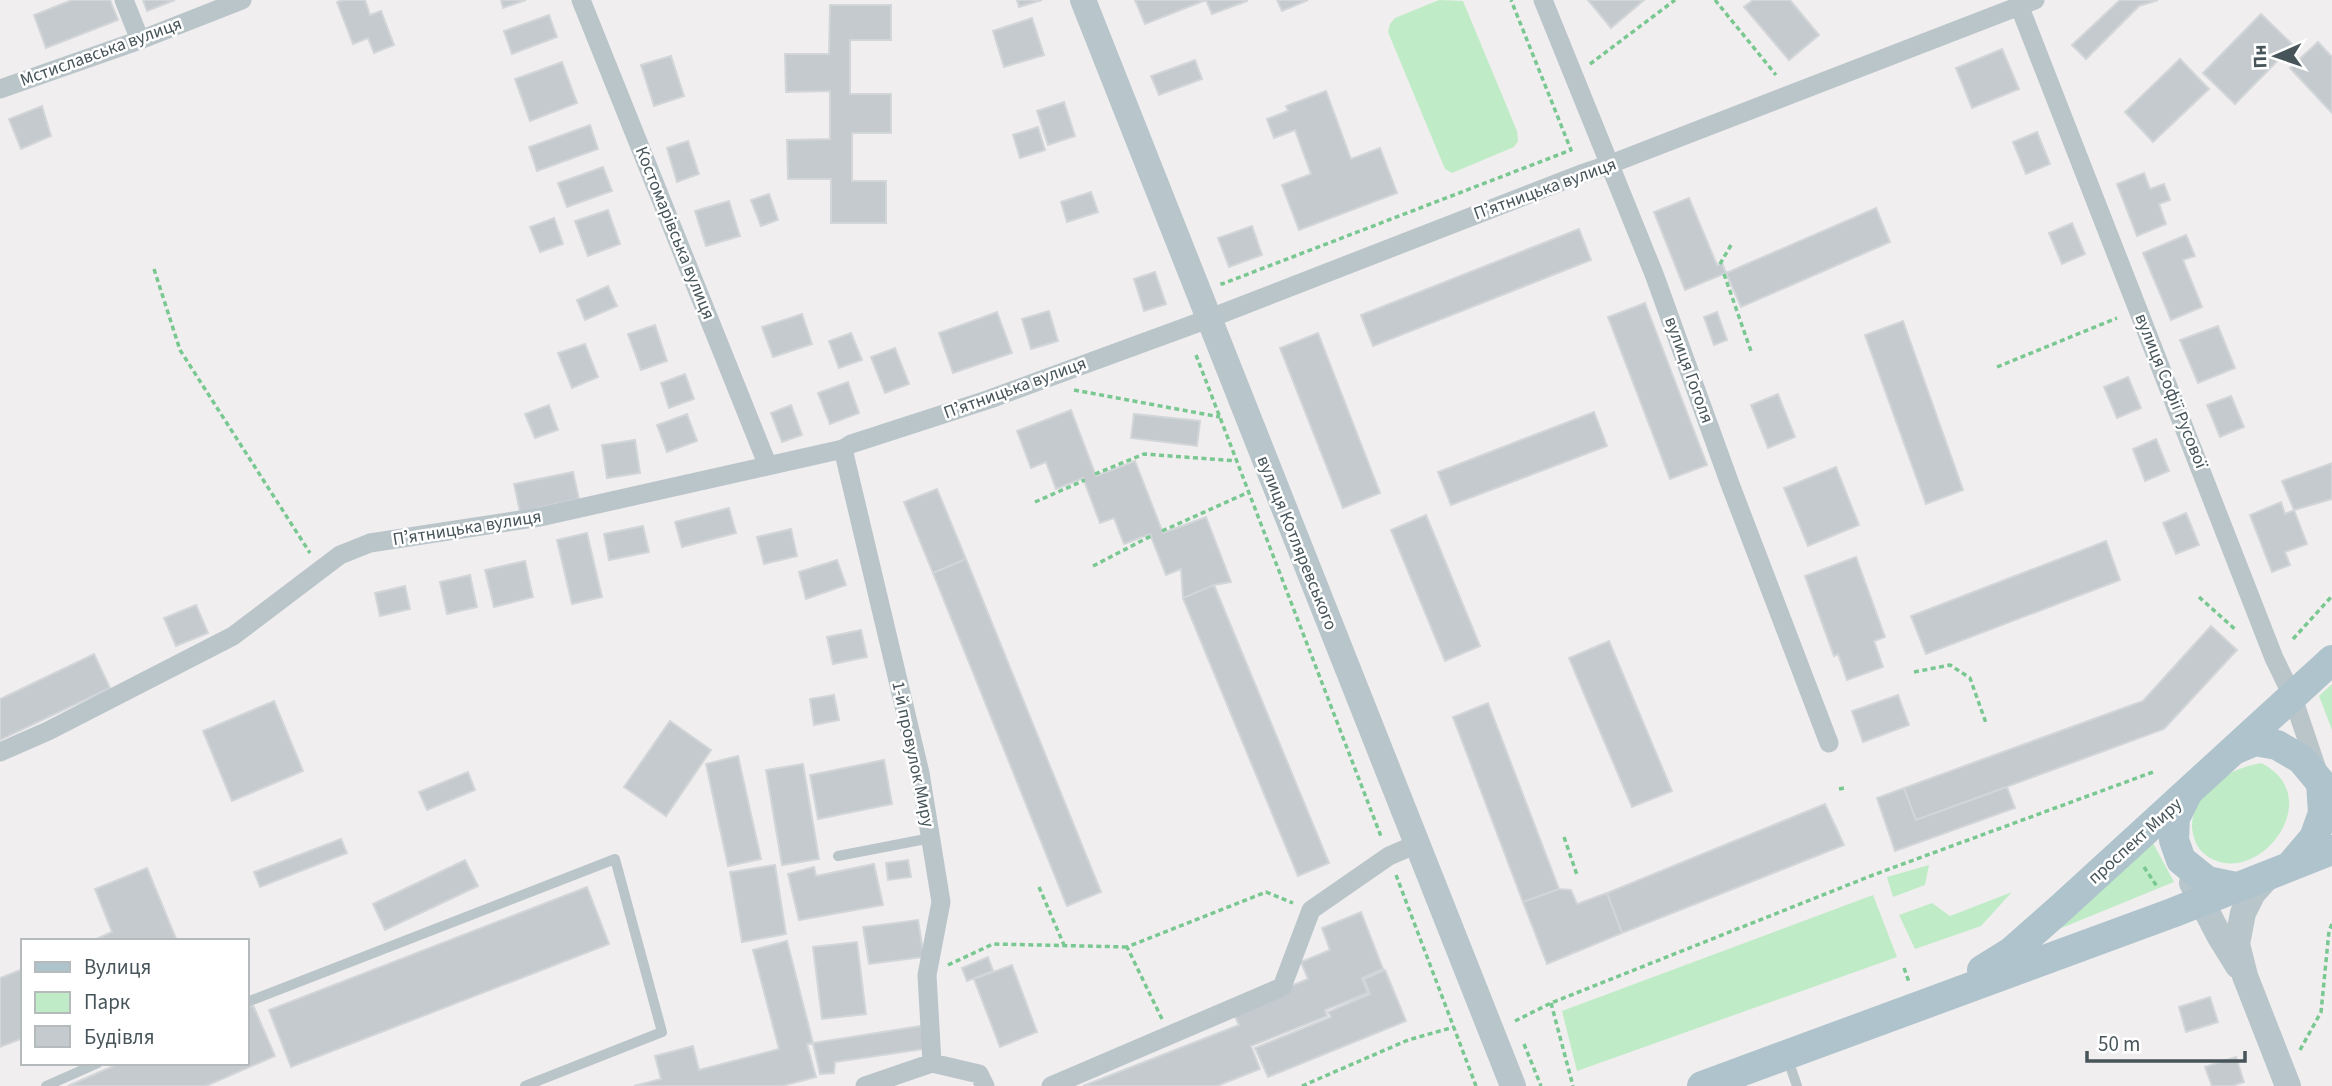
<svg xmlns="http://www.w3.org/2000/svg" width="2332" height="1086" font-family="'Source Sans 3',sans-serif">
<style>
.green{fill:#bfecc7}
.building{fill:#c5cace;stroke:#d2d6d9;stroke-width:2}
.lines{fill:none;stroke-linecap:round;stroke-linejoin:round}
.path{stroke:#79c891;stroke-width:3.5;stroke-dasharray:5 3.5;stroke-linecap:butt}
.lane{stroke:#bac5ca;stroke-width:10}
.street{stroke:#bac5ca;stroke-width:19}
.secondary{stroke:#b8c6cc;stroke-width:26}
.primary{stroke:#afc3cc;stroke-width:30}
.labels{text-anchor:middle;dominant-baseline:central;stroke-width:5;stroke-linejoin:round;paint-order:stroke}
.street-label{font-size:18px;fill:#47555a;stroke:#fff}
</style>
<rect width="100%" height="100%" fill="#f1eeef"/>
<!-- green -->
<path class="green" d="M1439 0 1463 1 1517 131 1518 141 1514 147 1452 173 1445 169 1388 32 1390 24 1395 18Z
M2332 684V730L2319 696Z
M2261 763C2332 798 2252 897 2202 852 2196 846 2193 836 2192 828 2191 792 2229 768 2261 763Z
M2153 843 2174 882 2054 931Z
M1929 865 1925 885 1893 897 1887 877Z
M2012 892 1981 926 1915 949 1899 915 1932 903 1950 916Z
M1873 895 1897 957 1577 1071 1562 1011Z"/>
<!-- building -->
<path class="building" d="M72 0H110L118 20 46 48 34 15Z
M143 0H175L147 11Z
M343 0H365L370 15 381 11 394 45 374 53 368 38 353 44 337 2Z
M501 0H526L503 8Z
M1017 0H1042L1019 7Z
M1135 0H1206L1145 24Z
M1206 0H1246L1247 1 1212 14Z
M1277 0H1308L1282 11Z
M1588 0H1644L1611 28Z
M1753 0H1790L1819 35 1789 60 1744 7Z
M2120 0H2158L2139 6 2086 59 2072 45Z
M830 5H891V40H850V94H891V133H852V181H886V223H831V179H788L787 140 830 139V91L786 92 785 54H829Z
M2261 14 2293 45 2235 104 2203 73Z
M549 15 557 37 512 54 504 31Z
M1032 18 1044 55 1004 67 993 31Z
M2318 42 2332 57V113L2290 68Z
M2002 49 2019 89 1972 108 1956 68Z
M671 56 684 96 654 106 641 65Z
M2180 59 2209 89 2153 142 2125 112Z
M1195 60 1202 79 1159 95 1151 76Z
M562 62 577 103 530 121 515 79Z
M1326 91 1351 159 1380 148 1397 193 1299 230 1282 185 1311 174 1295 130 1274 138 1267 119 1288 111 1286 106Z
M1064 102 1075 136 1048 145 1037 111Z
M42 106 51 136 21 149 9 119Z
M590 125 598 149 537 171 529 147Z
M1038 127 1045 150 1020 158 1013 135Z
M2037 132 2050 164 2026 174 2013 142Z
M688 141 699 174 677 182 667 148Z
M603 167 612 191 567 207 558 183Z
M2144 173 2150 189 2164 184 2170 200 2159 204 2166 224 2137 236 2117 184Z
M1091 192 1098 212 1067 222 1061 202Z
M769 194 778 220 761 226 751 200Z
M1689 198 1717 265 1722 263 1726 273 1685 290 1654 212Z
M729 201 740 236 706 246 695 211Z
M1876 208 1890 242 1741 307 1726 273Z
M608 210 620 244 588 256 575 221Z
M554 218 563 244 540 252 530 227Z
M2072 223 2085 254 2062 264 2049 233Z
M1252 226 1262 255 1229 267 1218 238Z
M1579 229 1591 260 1373 346 1361 315Z
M2186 235 2195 256 2183 260 2202 307 2171 320 2143 253Z
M1155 272 1166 304 1144 311 1134 279Z
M608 286 617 306 585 320 577 300Z
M1645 303 1707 465 1670 479 1608 317Z
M1049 311 1058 341 1031 349 1022 319Z
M997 312 1012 353 953 373 939 333Z
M1717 312 1727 340 1714 345 1704 317Z
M802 314 812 344 773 357 762 327Z
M1903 321 1963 490 1926 504 1865 335Z
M655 325 667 361 641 370 628 334Z
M2218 326 2235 368 2198 383 2180 340Z
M851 333 862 360 839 368 829 341Z
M1318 333 1380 493 1343 508 1280 348Z
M585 344 598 377 572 388 558 353Z
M895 348 909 384 885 393 871 357Z
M685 374 694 399 669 408 661 383Z
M2128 377 2141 408 2117 418 2104 387Z
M848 382 859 413 830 424 818 393Z
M1778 394 1795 437 1768 448 1751 405Z
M2231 396 2244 427 2220 437 2207 405Z
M549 405 558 430 535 438 525 414Z
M791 405 802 435 782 442 771 413Z
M1071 410 1096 476 1135 461 1163 533 1206 517 1231 582 1214 585 1183 598 1181 569 1166 575 1150 534 1124 544 1114 518 1100 523 1083 478 1056 489 1046 462 1031 468 1017 431Z
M1594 412 1607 446 1451 505 1438 472Z
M687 414 697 441 667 452 657 425Z
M1134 414 1200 421 1197 446 1131 438Z
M2156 439 2169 471 2145 481 2133 449Z
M635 440 640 473 607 478 602 445Z
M2332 463V499L2294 510 2282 481Z
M1836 467 1859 525 1808 546 1784 488Z
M573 472 579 499 520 512 514 484Z
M937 489 966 559 933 573 904 502Z
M2281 502 2285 514 2294 510 2307 544 2285 552 2290 565 2272 572 2250 515Z
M729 508 736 533 682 547 675 522Z
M2186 513 2199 545 2176 554 2163 523Z
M1426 515 1480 646 1445 661 1391 530Z
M643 526 649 552 609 560 604 534Z
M791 529 797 556 764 564 757 537Z
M587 533 602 597 572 604 557 540Z
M2106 541 2120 580 1926 654 1911 616Z
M1856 557 1885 637 1874 641 1883 667 1847 680 1838 654 1834 656 1805 576Z
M966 559 1101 892 1067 906 933 573Z
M837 560 846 585 806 599 799 572Z
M525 561 533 597 494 607 485 570Z
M470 575 477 607 447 614 440 582Z
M1214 585 1329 863 1298 876 1183 598Z
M405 586 410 609 380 616 375 593Z
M196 605 208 633 176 646 164 618Z
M2211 626 2237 650 2164 729 1916 820 1904 788 2143 701Z
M861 630 867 657 833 664 827 637Z
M1609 641 1672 791 1632 807 1569 658Z
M94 654 110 688 0 740V699Z
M834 695 839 720 814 725 810 699Z
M1898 695 1909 725 1863 742 1852 711Z
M274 701 303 771 232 801 203 731Z
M1488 703 1559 889 1523 902 1453 717Z
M670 721 711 750 666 816 624 787Z
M738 756 761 859 728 866 706 764Z
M884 760 892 804 818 819 810 775Z
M803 764 819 859 782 865 766 770Z
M468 772 475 790 427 810 419 792Z
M2007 787 2015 808 1895 851 1877 798 1904 788 1916 820Z
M1825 804 1844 845 1622 933 1607 893Z
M341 839 347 853 260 887 254 872Z
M465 860 478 886 385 930 373 904Z
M908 860 911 877 888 880 886 863Z
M874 864 883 905 799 920 788 874 814 867 816 876Z
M775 865 786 934 742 942 730 872Z
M147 868 177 941H92L112 932 95 889Z
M587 887 609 944 291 1067 269 1010Z
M1559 889 1571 890 1577 904 1607 893 1622 933 1547 964 1523 902Z
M1361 912 1383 969 1362 978 1368 993 1325 1010 1327 1016 1251 1046 1260 1069 1217 1086H1083L1239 1025 1232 1010 1308 979 1301 962 1330 950 1322 928Z
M918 920 924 957 869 964 863 927Z
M787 941 813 1043 807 1044 816 1077 782 1086H634L661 1079 655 1056 693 1046 699 1070 779 1049 753 950Z
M857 942 866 1014 822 1019 813 947Z
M988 957 993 971 967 981 962 968Z
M1012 965 1037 1032 1000 1047 974 979Z
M23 969V1038L0 1047V978Z
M1385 970 1406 1021 1268 1077 1255 1048 1331 1017 1328 1012 1370 994 1364 979Z
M2210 997 2218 1022 2186 1032 2179 1007Z
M253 1005 275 1056 206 1086H68L120 1063H247V1008Z
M921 1026 924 1049 835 1062 834 1073 820 1074 813 1043Z
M2236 1057 2244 1082 2232 1086H2212L2205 1067Z"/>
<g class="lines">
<!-- path -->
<path class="path" d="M1715 0 1776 75
M1590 64 1675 0
M1720 264 1731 245
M154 269 180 350 310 553
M1724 274 1752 354
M1222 282V284L1571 150 1511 0
M1196 355 1382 839
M1997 367 2117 318
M1074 390 1220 417
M1095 474 1144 454 1237 461
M1035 502 1085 480
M1162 531 1249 492
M1093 566 1151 536
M2199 597 2237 631
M2293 639 2332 596
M1914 672 1950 665 1970 678 1986 723
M1839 789 1844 788
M1564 837 1577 875
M2144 867 2158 888
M1396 875 1476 1086
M1039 887 1064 945
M948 965 993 944 1127 947
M1904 968 1909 982
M1551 1003 1573 1086
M1162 1019 1127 947 1266 892 1293 903
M1515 1021 1551 1003 1873 875 2153 772
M1524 1044 1541 1086
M2300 1050 2321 1012 2329 931 2332 924
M1302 1086 1408 1040 1454 1027"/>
<!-- lane -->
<path class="lane" d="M838 856 931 838
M247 1002 615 859 662 1032 525 1086
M1787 1057 1797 1086
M46 1086 98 1063"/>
<!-- street -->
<path class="street" d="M124 0 140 40
M581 0 768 466
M1543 0 1654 274 1730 484 1829 743
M2017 0 2274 658 2292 695 2318 772
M0 89 140 40 242 0
M843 449 920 773 941 902 927 975 932 1063
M0 752 48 731 233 636 340 555 370 543 540 517 843 449 851 444 990 399 1208 319 1581 174 1608 165 2035 0
M865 1086 932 1063 979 1074 985 1086
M1051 1086 1282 987 1311 910 1389 856 1417 844"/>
<!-- secondary -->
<path class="secondary" d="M1083 0 1513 1086
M2271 873 2253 893 2243 913 2237 944 2245 976 2288 1086
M2192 883 2220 937 2238 966"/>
<!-- primary -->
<path class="primary" d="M2234 750 2255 741 2277 745 2301 759 2321 783 2323 813 2314 838 2292 864
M2187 794 2175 818 2174 840 2181 860 2207 881 2236 887
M1982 970 2011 952 2062 907 2332 660
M1702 1086 2172 913 2332 850"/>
</g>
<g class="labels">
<!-- street labels -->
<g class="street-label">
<text transform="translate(101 52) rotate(-20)">Мстиславська вулиця</text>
<text transform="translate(1545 189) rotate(-20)">Пʼятницька вулиця</text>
<text transform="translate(675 233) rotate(68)">Костомарівська вулиця</text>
<text transform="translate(1689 370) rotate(70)">вулиця Гоголя</text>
<text transform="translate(1015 388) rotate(-20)">Пʼятницька вулиця</text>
<text transform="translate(2171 391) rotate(68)">вулиця Софії Русової</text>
<text transform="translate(467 528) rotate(-9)">Пʼятницька вулиця</text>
<text transform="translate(1297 543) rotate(68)">вулиця Котляревського</text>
<text transform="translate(913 754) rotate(78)">1-й провулок Миру</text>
<text transform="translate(2135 841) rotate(-42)">проспект Миру</text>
</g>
</g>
<!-- legend -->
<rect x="21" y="939" width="228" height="126" fill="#ffffff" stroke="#b5bbbd" stroke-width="2"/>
<rect x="35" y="962" width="35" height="10" fill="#afc3cc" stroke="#b5bbbd" stroke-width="2"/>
<text x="84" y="974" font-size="21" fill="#47555a">Вулиця</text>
<rect x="35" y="992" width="35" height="21" fill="#bfecc7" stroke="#b5bbbd" stroke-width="2"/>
<text x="84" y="1009" font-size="21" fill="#47555a">Парк</text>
<rect x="35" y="1026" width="35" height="21" fill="#c5cace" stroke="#b5bbbd" stroke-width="2"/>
<text x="84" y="1044" font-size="21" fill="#47555a">Будівля</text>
<!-- north arrow -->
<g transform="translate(2276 56) rotate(268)" stroke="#ffffff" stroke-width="5" paint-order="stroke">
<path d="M0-5L12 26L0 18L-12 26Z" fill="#47555a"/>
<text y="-10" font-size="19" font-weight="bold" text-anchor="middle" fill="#47555a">Пн</text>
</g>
<!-- scale -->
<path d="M2087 1051v10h158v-10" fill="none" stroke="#47555a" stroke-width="3.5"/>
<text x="2098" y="1051" font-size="21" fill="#47555a" stroke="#ffffff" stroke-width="5" paint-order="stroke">50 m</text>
</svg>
